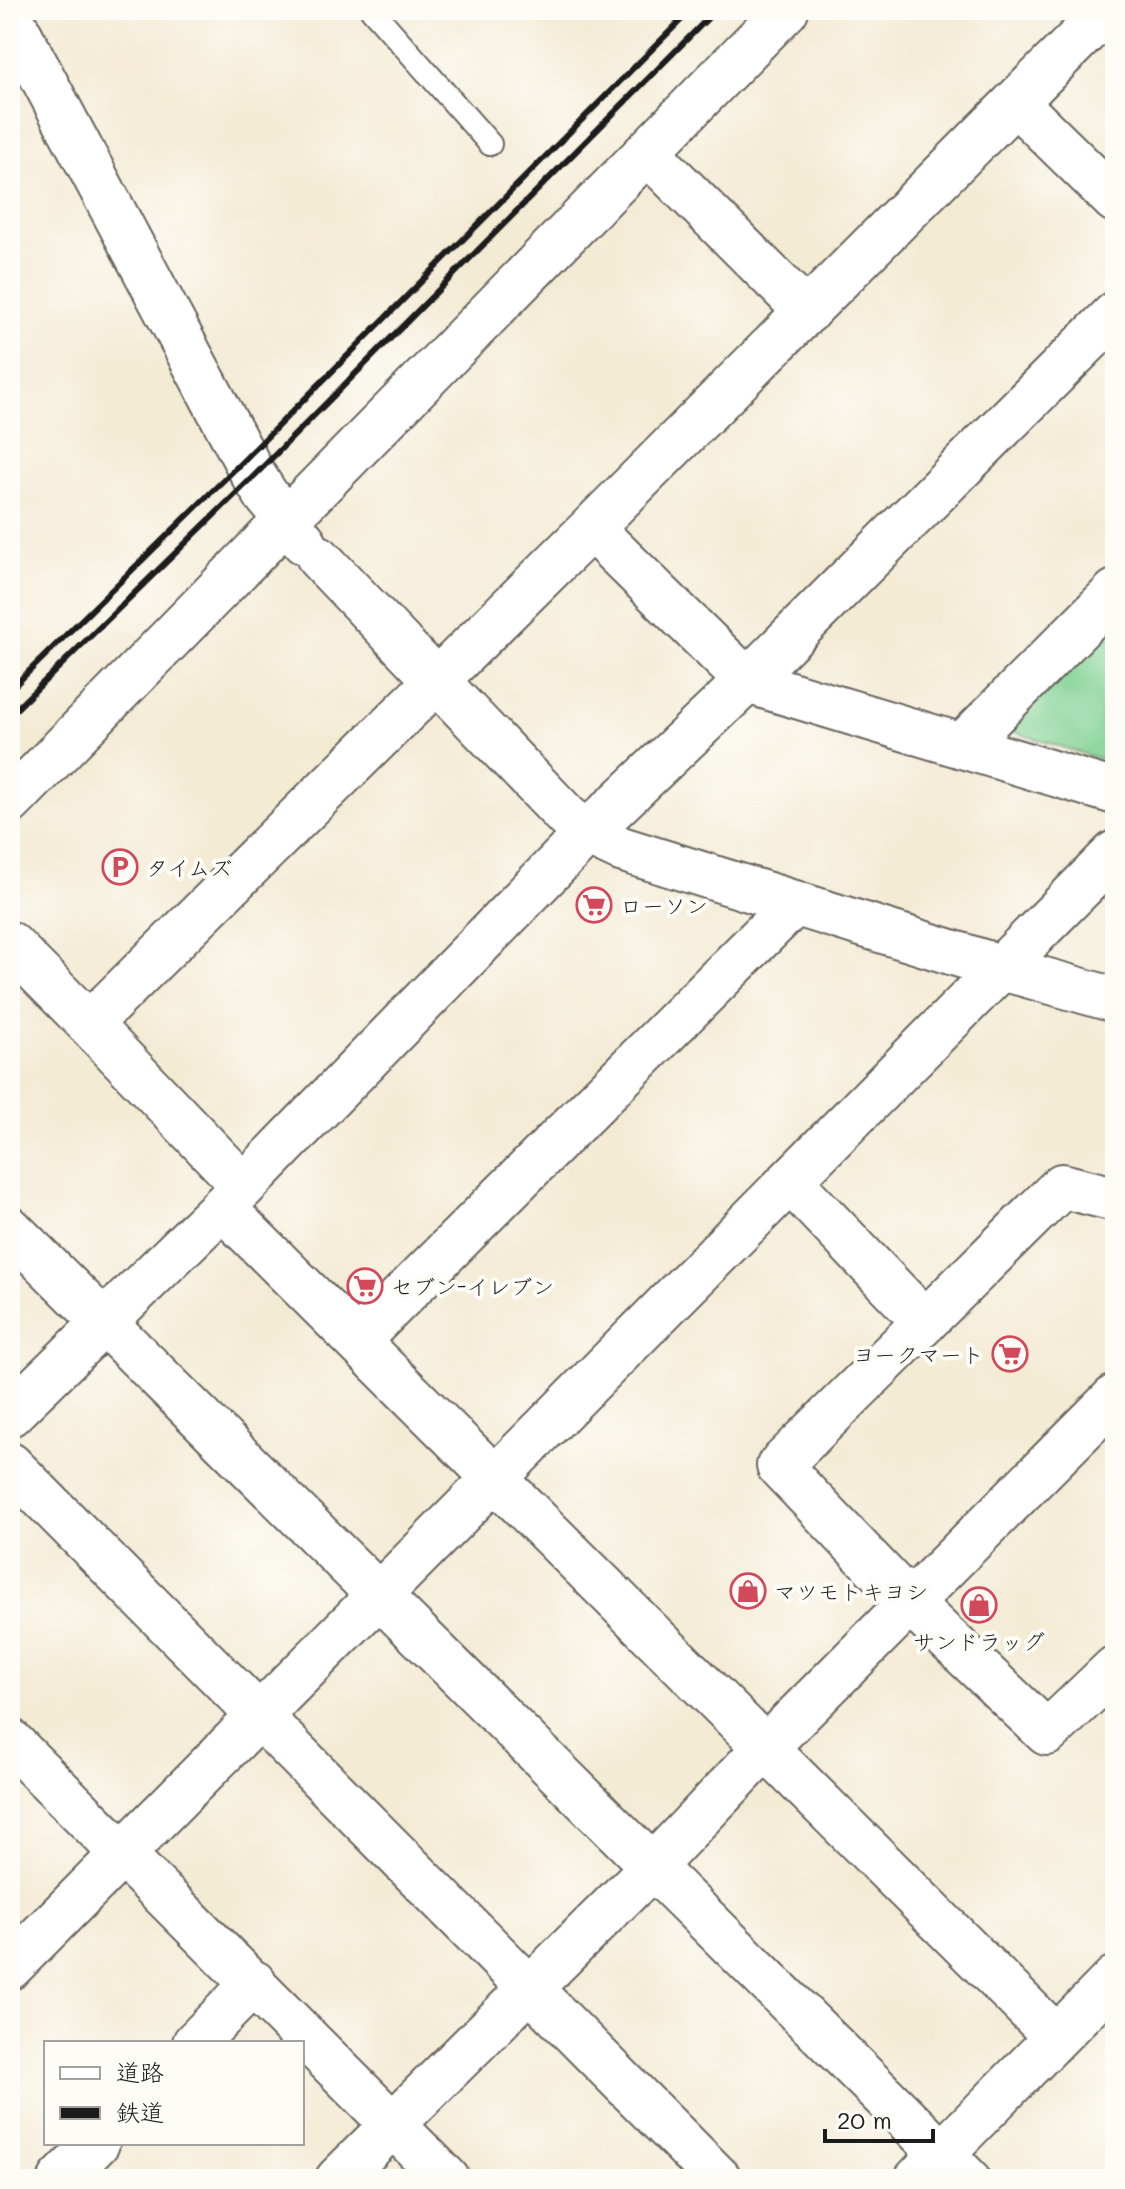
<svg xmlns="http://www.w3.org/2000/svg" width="1125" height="2189" font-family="Mali,'Klee One',sans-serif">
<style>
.green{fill:#7dd091;stroke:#4c7656;stroke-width:2}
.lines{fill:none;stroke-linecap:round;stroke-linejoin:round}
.lane-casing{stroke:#68645d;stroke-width:26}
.street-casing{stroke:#68645d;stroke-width:48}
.secondary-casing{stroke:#68645d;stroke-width:48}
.lane{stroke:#fff;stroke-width:22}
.street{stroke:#fff;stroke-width:44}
.secondary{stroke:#fff;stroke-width:44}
.rail{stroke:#1c1c1c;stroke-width:6}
.labels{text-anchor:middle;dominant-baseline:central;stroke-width:8;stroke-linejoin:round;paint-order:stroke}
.poi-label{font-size:22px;fill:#1c1c1c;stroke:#fdfcf7;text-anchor:start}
</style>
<rect width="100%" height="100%" fill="#fdfcf7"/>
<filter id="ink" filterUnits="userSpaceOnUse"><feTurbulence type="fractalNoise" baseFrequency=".0125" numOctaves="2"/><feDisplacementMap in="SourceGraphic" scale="16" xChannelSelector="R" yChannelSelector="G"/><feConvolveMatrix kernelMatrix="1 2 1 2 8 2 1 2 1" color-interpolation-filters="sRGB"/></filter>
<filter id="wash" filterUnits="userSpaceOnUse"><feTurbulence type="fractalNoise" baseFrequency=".006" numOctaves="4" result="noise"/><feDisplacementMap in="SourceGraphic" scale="32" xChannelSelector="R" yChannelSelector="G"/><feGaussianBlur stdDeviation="1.8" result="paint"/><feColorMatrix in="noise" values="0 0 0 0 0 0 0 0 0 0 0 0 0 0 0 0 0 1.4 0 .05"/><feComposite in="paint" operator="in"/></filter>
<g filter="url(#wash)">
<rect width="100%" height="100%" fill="#f4ebd5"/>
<!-- green -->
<path class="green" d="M1115 623V764L1008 730Z"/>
</g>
<g filter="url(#ink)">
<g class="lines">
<defs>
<path id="lane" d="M372 10 490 144"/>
<path id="street" d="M10 16 254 476 266 495 304 542
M1015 102 1115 200
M647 152 807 312
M591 528 747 681 1115 792
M962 746 1115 592
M10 802 786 10
M10 944 89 1024 244 1186
M89 1024 591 528 1107 10
M790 1181 925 1322
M1115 1199 1062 1186 779 1466 910 1603 1047 1733 1115 1668
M223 1208 1056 2037
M357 1341 795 903
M10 1414 244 1186 587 833 747 681 1115 314
M10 1465 719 2179
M10 1741 447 2179
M10 1967 1115 853
M195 2043 254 1983
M942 2154 967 2179
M61 2179 97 2143
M338 2179 652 1867 766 1747 1115 1397"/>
<path id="secondary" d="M319 558 567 817 587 833 621 849 1002 968 1115 1000
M10 1229 942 2154
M917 2179 1115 1978"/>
</defs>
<!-- lane casing -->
<use href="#lane" class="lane-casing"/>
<!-- street casing -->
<use href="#street" class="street-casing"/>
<!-- secondary casing -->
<use href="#secondary" class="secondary-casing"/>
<!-- lane -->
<use href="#lane" class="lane"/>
<!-- street -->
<use href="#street" class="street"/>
<!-- secondary -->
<use href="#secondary" class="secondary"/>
<!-- rail -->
<path class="rail" d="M10 690 245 459 691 10
M10 715 254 476 716 10"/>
</g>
</g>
<!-- icons -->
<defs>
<symbol id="parking-ring" viewBox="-11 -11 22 22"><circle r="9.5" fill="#fdfcf7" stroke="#d1495b" stroke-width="1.5"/><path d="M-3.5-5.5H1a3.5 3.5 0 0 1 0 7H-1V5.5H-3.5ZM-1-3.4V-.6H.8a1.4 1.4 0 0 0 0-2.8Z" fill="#d1495b"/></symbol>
<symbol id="supermarket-ring" viewBox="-11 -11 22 22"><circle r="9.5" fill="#fdfcf7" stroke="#d1495b" stroke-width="1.5"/><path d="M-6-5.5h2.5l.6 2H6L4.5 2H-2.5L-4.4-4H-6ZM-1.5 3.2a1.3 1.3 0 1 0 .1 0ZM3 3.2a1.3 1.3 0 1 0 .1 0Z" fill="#d1495b"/></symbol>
<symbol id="shop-ring" viewBox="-11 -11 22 22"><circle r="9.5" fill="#fdfcf7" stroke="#d1495b" stroke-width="1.5"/><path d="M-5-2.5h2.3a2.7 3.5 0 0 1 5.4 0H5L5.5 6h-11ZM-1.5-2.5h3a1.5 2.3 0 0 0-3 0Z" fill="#d1495b"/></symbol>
</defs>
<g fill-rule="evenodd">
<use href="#parking-ring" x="100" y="847" width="40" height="40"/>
<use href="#supermarket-ring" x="574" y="885" width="40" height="40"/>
<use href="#supermarket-ring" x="345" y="1266" width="40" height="40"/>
<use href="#supermarket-ring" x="990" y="1334" width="40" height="40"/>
<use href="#shop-ring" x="728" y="1571" width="40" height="40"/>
<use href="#shop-ring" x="959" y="1585" width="40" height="40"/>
</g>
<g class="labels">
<!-- poi labels -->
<g class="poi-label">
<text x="146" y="867">タイムズ</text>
<text x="620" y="905">ローソン</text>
<text x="391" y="1286">セブン-イレブン</text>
<text x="984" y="1354" text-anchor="end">ヨークマート</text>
<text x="774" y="1591">マツモトキヨシ</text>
<text x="979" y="1641" text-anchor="middle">サンドラッグ</text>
</g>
</g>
<!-- margin -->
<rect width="1125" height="2189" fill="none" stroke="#fdfcf7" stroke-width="40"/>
<!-- legend -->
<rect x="44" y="2041" width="260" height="104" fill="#fdfcf7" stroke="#a3a29f" stroke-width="2"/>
<rect x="60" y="2067" width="40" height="12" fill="#ffffff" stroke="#a3a29f" stroke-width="2"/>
<text x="116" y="2081" font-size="24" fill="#1c1c1c">道路</text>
<rect x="60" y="2107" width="40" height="12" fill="#1c1c1c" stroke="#a3a29f" stroke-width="2"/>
<text x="116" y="2121" font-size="24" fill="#1c1c1c">鉄道</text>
<!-- scale -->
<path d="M825 2129v12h108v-12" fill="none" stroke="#1c1c1c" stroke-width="4"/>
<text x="837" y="2129" font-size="24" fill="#1c1c1c" stroke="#fdfcf7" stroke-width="6" paint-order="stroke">20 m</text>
</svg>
